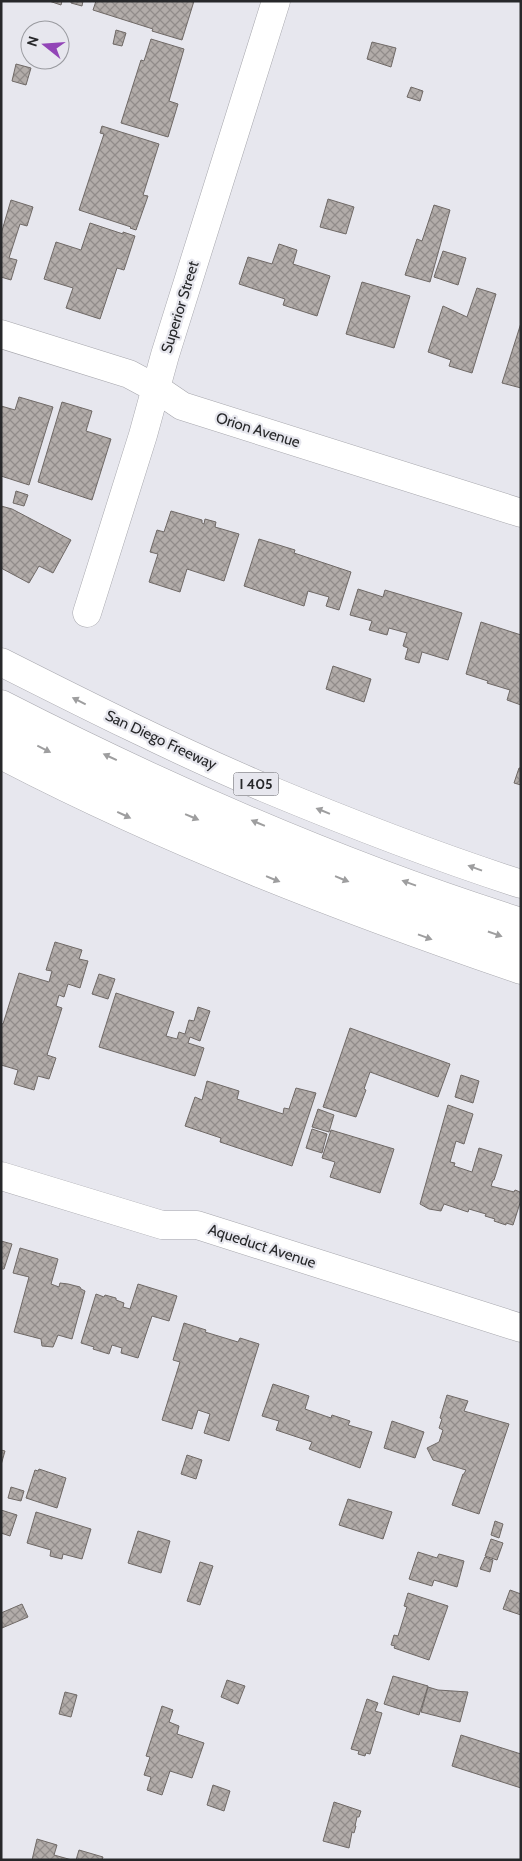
<svg xmlns="http://www.w3.org/2000/svg" width="522" height="1861" font-family="Cabin,sans-serif">
<style>
.building{fill:url(#building-cross-hatch);stroke:#6f6966}
.lines{fill:none;stroke-linecap:round;stroke-linejoin:round}
.street-casing{stroke:#a6a6ac;stroke-width:29}
.highway-casing{stroke:#a6a6ac;stroke-width:29}
.street{stroke:#fff;stroke-width:28}
.highway{stroke:#fff;stroke-width:28}
.oneway{fill:#9e9e9f}
.labels{text-anchor:middle;dominant-baseline:central;stroke-width:4.5;stroke-linejoin:round;paint-order:stroke}
.shield{fill:#e7e7ee;stroke:#616165;stroke-width:1}
.shield-label{font-size:14px;font-weight:bold;fill:#27282a}
.street-label{font-size:15px;fill:#27282a;stroke:#e7e7ee}
</style>
<defs>
<pattern id="building-cross-hatch" width="8" height="8" patternUnits="userSpaceOnUse" patternTransform="scale(1.25)"><rect width="8" height="8" fill="#b2aca9"/><path d="M0 0l8 8M0 8l8-8" fill="none" stroke="#918c8a"/></pattern>
</defs>
<rect width="100%" height="100%" fill="#e7e7ee"/>
<!-- building -->
<path class="building" d="M49 1H62L61 5Z
M71 1H83L82 6 71 3Z
M96 1H194L182 40 152 31 153 29 93 10Z
M116 30 126 33 122 46 113 44Z
M151 39 184 49 169 101 178 104 168 137 121 123 141 60 144 61Z
M372 42 396 48 391 67 367 59Z
M16 64 31 68 26 85 12 81Z
M411 87 423 91 420 101 407 97Z
M102 126 159 144 143 195 148 196 136 230 130 228 131 227 79 210 104 134 100 133Z
M328 199 354 207 346 234 320 227Z
M11 200 33 207 27 226 20 224 9 258 17 260 11 280 1 277V234Z
M434 205 450 210 430 282 405 275 417 239 422 241Z
M90 223 123 234V232L135 236 124 270 117 268 100 319 66 308 73 288 44 279 56 242 81 250Z
M279 244 297 250 293 264 330 276 317 316 283 305 285 299 239 284 248 257 272 264Z
M443 251 466 258 458 285 434 277Z
M362 282 410 296 394 348 346 334Z
M477 288 496 294 472 373 449 366 451 360 428 352 443 306 467 317Z
M521 323V388L502 383Z
M19 397 53 407 29 485 1 476V406L15 410Z
M62 402 92 411 86 431 111 439 92 500 38 482Z
M16 491 28 495 24 506 13 503Z
M1 506 12 509 71 540 53 573 39 566 29 583 1 568Z
M171 511 202 520V523L204 524 205 519 216 522 215 527 239 534 224 581 187 569 180 592 149 582 158 554 150 552 157 530 164 532Z
M259 539 295 550 294 553 351 572 339 610 326 606 329 597 308 591 304 606 244 586Z
M358 589 383 597 385 590 462 613 448 660 422 652 419 663 405 659 408 648 403 646 407 633 389 628 387 635 369 630 372 621 350 615Z
M481 622 521 635V705L507 700 510 690 487 683 488 681 466 674Z
M333 666 371 679 364 702 326 689Z
M519 768H521V785L514 783Z
M55 942 82 950 79 959 88 961 80 988 68 984 64 997 59 995 56 1006 62 1008 47 1055 56 1058 49 1079 38 1076 34 1090 14 1084 18 1070 1 1065V1023L3 1024 19 973 49 982 52 971 46 970Z
M99 974 115 979 108 999 92 994Z
M116 993 174 1012 166 1036 177 1039 179 1032 185 1034 189 1020 194 1021 198 1007 210 1011 200 1041 190 1037 188 1043 204 1048 195 1076 99 1047Z
M350 1028 450 1064 438 1097 370 1072 364 1089 366 1090 356 1117 323 1107Z
M461 1075 479 1081 473 1103 455 1097Z
M207 1081 239 1091 237 1099 283 1114 284 1108 289 1109 296 1088 316 1093 292 1166 220 1142 221 1138 185 1126 195 1097 202 1100Z
M448 1105 473 1114 464 1144 456 1141 450 1162 455 1163 454 1166 472 1172 479 1148 502 1155 494 1180H493L491 1186 514 1192 515 1190 520 1192 521 1200 513 1225 506 1223V1225L494 1221 495 1219 485 1216 486 1214 469 1209 468 1212 444 1204 441 1211 429 1209 420 1204Z
M318 1109 334 1115 329 1132 312 1127Z
M312 1129 327 1134 322 1153 306 1148Z
M331 1130 394 1149 380 1193 330 1177 335 1162 322 1158Z
M1 1241 12 1244 4 1269H1Z
M20 1248 58 1259 51 1284 59 1287 60 1283 68 1284 80 1287 81 1289 85 1291 72 1339 58 1335 53 1347 42 1346 41 1339 14 1332 29 1277 13 1273Z
M138 1284 177 1296 169 1321 152 1316 138 1358 121 1353 122 1348 112 1345 109 1354 93 1349 94 1347 81 1343 96 1294 104 1297 105 1295 116 1298V1300L124 1303 123 1307 130 1309Z
M184 1323 206 1330 205 1332 238 1342 240 1338 259 1344 229 1441 204 1433 210 1414 198 1410 192 1429 162 1420 180 1362 173 1360Z
M273 1384 309 1396 305 1409 331 1418 332 1415 350 1421 348 1425 372 1432 360 1468 309 1449 312 1442 276 1430 279 1421 262 1416Z
M447 1395 468 1401 464 1411 509 1424 479 1514 452 1505 463 1474H464L466 1470 433 1460 427 1448 439 1442 443 1430 439 1428 442 1419 440 1418Z
M392 1421 424 1432 415 1458 384 1448Z
M1 1450 5 1451 1 1465Z
M187 1455 202 1460 196 1479 181 1474Z
M39 1469 66 1478 57 1508 26 1498 35 1470 38 1471Z
M11 1487 24 1491 21 1501 8 1498Z
M348 1499 392 1512 383 1539 339 1525Z
M1 1510 17 1515 10 1536 1 1533Z
M36 1512 91 1529 82 1559 63 1554 62 1559 50 1556 51 1550 27 1543Z
M495 1521 503 1524 499 1538 491 1535Z
M138 1531 170 1541 161 1573 128 1563Z
M491 1539 503 1543 497 1560 485 1556Z
M418 1552 437 1558 439 1554 464 1561 457 1587 434 1580 432 1586 409 1579Z
M485 1557 493 1560 490 1572 480 1569Z
M200 1562 213 1566 200 1605 187 1601Z
M510 1590 521 1594V1615L503 1609Z
M408 1593 448 1606 429 1660 394 1648 395 1646 391 1645 394 1635 398 1636 407 1607 404 1606Z
M22 1604 28 1617 2 1628 1 1613Z
M393 1676 428 1686 419 1715 384 1704Z
M227 1680 245 1686 238 1704 221 1697Z
M428 1687 438 1690 468 1692 460 1722 421 1712Z
M65 1692 77 1695 71 1717 59 1714Z
M367 1699 378 1703 375 1711 382 1713 370 1754 366 1753 365 1756 358 1754 359 1751 351 1749Z
M162 1706 173 1710 169 1722 179 1726 177 1734 204 1743 192 1778 170 1771 162 1795 147 1790 151 1777 144 1775 150 1757 146 1756Z
M461 1735 521 1754V1788L452 1766Z
M213 1785 230 1791 224 1811 207 1805Z
M334 1802 361 1811 359 1817H357L355 1826H356L354 1833 352 1832 349 1848 323 1841Z
M37 1839 57 1845 54 1855 72 1860H32Z
M79 1850 103 1857 102 1860H76Z"/>
<g class="lines">
<defs>
<path id="street" d="M1 334 129 374 157 389 182 406 521 513
M87 613 143 435 165 355 276 1
M1 1176 162 1225H197L521 1328"/>
<path id="highway" d="M1 662C88 706 176 750 265 788 349 823 434 856 521 884
M1 704C167 789 343 866 521 922
M1 726 45 749 173 809 289 858 392 899 521 943
M1 755C168 842 343 909 521 970"/>
</defs>
<!-- street casing -->
<use href="#street" class="street-casing"/>
<!-- highway casing -->
<use href="#highway" class="highway-casing"/>
<!-- street -->
<use href="#street" class="street"/>
<!-- highway -->
<use href="#highway" class="highway"/>
</g>
<!-- one-way arrows -->
<defs><path id="oneway-solid" d="M-6-.8H1V-3.2L6.5 0L1 3.2V.8H-6Z" transform="scale(1.25)"/></defs>
<g class="oneway">
<use href="#oneway-solid" transform="translate(79 701) rotate(-153)"/>
<use href="#oneway-solid" transform="translate(44 749) rotate(27)"/>
<use href="#oneway-solid" transform="translate(110 757) rotate(-155)"/>
<use href="#oneway-solid" transform="translate(323 811) rotate(-158)"/>
<use href="#oneway-solid" transform="translate(124 815) rotate(25)"/>
<use href="#oneway-solid" transform="translate(192 817) rotate(23)"/>
<use href="#oneway-solid" transform="translate(258 823) rotate(-157)"/>
<use href="#oneway-solid" transform="translate(475 868) rotate(-160)"/>
<use href="#oneway-solid" transform="translate(273 879) rotate(22)"/>
<use href="#oneway-solid" transform="translate(342 879) rotate(22)"/>
<use href="#oneway-solid" transform="translate(409 883) rotate(-160)"/>
<use href="#oneway-solid" transform="translate(495 934) rotate(19)"/>
<use href="#oneway-solid" transform="translate(425 937) rotate(20)"/>
</g>
<g class="labels">
<!-- shield labels -->
<rect class="shield" x="233.5" y="772.5" width="45" height="23" rx="4"/>
<g class="shield-label">
<text x="256" y="784">I 405</text>
</g>
<!-- street labels -->
<g class="street-label">
<text transform="translate(180 307) rotate(-73)">Superior Street</text>
<text transform="translate(258 430) rotate(17)">Orion Avenue</text>
<text transform="translate(161 740) rotate(25)">San Diego Freeway</text>
<text transform="translate(262 1246) rotate(18)">Aqueduct Avenue</text>
</g>
</g>
<!-- border -->
<rect width="522" height="1861" fill="none" stroke="#27282a" stroke-width="5"/>
<!-- north arrow -->
<g transform="translate(45 45) rotate(287)"><circle r="24" fill="#e7e7ee" stroke="#9a9ba0"/>
<path d="M0-4L9 19L0 12L-9 19Z" fill="#9245b7"/>
<text y="-8" font-size="14" font-weight="bold" text-anchor="middle" fill="#27282a">N</text>
</g>
</svg>
